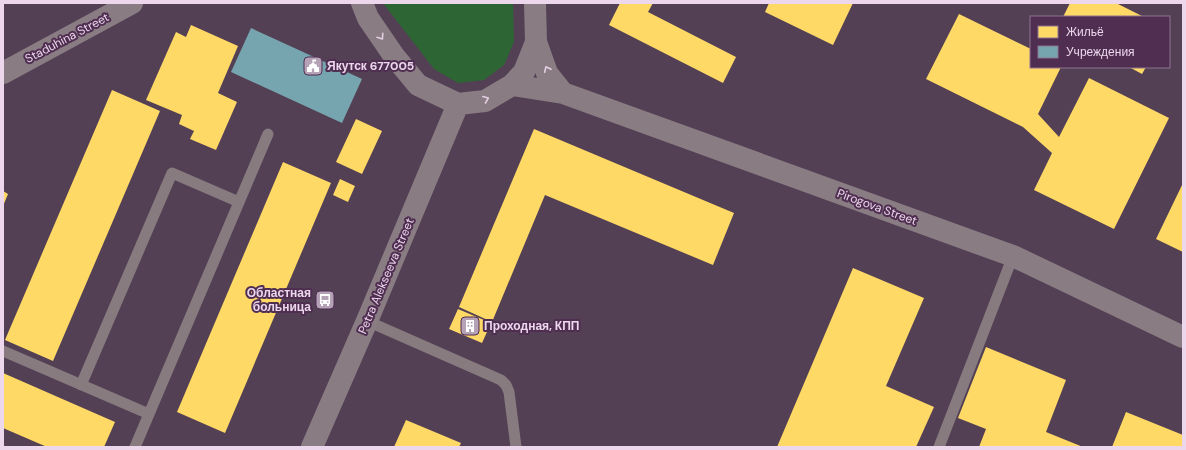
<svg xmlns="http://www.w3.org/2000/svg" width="1186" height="450" font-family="'DM Sans',sans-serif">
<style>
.green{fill:#2d6534}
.homes{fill:#ffd966}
.public{fill:#76a5af}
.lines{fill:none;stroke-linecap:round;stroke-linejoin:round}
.lane{stroke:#877b7f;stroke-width:11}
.secondary{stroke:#8a7c83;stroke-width:22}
.oneway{stroke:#e2cee2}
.labels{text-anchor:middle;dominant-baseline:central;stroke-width:4;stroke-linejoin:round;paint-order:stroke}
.street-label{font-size:12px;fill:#ecd7ec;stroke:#4f2e51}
.poi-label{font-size:12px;font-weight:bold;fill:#ecd7ec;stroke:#4f2e51;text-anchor:start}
</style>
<rect width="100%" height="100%" fill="#534054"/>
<!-- green -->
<path class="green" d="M383 3H513L514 42 504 65 484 80 458 83 434 69Z"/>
<!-- homes -->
<path class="homes" d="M620 3H653L648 12 736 57 723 83 609 25Z
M769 3H853L833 45 765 12Z
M1070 3H1116L1144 17H1063Z
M959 14 1031 49V67H1061L1038 114 1059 137 1089 78 1169 118 1114 229 1034 190 1052 153 1023 127 926 79Z
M191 25 238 46 218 93 237 102 216 150 190 139 194 131 179 124 182 115 146 100 176 32 186 37Z
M1129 67H1146L1142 74Z
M112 90 160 111 53 361 5 340Z
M356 119 382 131 362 174 336 162Z
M534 129 734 213 713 265 545 195 492 322 459 307Z
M283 162 331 183 225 433 177 412Z
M340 179 355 186 348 202 333 195Z
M1183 183V252L1156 239Z
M3 191 8 194 3 206Z
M853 268 924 298 886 386 934 407 916 447H777Z
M458 309 491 323 482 343 449 329Z
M986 347 1066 380 1046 432 1083 447H979L986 429 958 418Z
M3 373 115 422 104 447H47L3 428Z
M1126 412 1183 435V447H1112Z
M406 420 461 443 459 447H394Z"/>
<!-- public -->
<path class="public" d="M251 28 362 79 342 123 231 72Z"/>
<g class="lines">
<!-- lane -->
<path class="lane" d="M367 321 501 380 506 385 509 392 516 447
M3 351 149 414
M81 385 172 173 239 202
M135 447 268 134
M939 447 1013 256"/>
<!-- secondary -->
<path class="secondary" d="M362 3 368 18 394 56 418 85 458 104 485 101 512 85 524 72 536 42 535 3
M536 42 547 73 563 93
M3 73 132 3
M512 85 563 93 1013 256 1183 337
M312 447 367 321 458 104"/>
</g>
<!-- one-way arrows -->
<defs><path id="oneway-chevron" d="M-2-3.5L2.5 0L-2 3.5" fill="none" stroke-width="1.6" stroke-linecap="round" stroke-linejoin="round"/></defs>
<g class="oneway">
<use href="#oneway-chevron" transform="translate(381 37) rotate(56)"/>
<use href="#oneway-chevron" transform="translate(547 69) rotate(-115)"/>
<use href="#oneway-chevron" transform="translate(486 99) rotate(-22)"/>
</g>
<!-- icons -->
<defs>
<symbol id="civic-square" viewBox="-11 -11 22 22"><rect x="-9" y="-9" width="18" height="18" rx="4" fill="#b6a2b7" stroke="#4f2e51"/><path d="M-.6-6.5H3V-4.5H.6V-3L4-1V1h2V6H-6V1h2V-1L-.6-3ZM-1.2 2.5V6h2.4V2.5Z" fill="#fff"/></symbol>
<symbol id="bus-square" viewBox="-11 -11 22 22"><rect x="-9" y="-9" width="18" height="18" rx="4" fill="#b6a2b7" stroke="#4f2e51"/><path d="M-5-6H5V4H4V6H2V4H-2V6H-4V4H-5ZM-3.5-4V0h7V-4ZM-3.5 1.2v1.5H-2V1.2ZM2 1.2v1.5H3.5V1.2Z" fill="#fff"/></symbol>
<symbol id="building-square" viewBox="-11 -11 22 22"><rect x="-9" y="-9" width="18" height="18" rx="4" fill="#b6a2b7" stroke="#4f2e51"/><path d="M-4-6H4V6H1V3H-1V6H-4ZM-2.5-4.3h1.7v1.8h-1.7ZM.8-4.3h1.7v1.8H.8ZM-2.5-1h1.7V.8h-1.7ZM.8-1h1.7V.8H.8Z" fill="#fff"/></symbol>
</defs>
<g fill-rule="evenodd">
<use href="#civic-square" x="302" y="55" width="22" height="22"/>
<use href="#bus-square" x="314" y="289" width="22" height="22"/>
<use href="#building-square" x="459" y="315" width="22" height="22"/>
</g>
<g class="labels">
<!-- street labels -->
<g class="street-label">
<text transform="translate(67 38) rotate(-28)">Staduhina Street</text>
<text transform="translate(877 207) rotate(20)">Pirogova Street</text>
<text transform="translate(386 276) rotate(-67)">Petra Alekseeva Street</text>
</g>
<!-- poi labels -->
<g class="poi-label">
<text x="327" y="66">Якутск 677005</text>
<text x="311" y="293" text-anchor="end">Областная<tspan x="311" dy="14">больница</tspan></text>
<text x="484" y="326">Проходная, КПП</text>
</g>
</g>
<!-- border -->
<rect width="1186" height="450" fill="none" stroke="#ecd7ec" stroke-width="8"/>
<!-- legend -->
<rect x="1030" y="16" width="140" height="52" fill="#4f2e51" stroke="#8e728f"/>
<rect x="1038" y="26" width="20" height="12" fill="#ffd966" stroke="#8e728f"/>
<text x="1066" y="36" font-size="12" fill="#ecd7ec">Жильё</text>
<rect x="1038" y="46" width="20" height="12" fill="#76a5af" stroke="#8e728f"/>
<text x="1066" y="56" font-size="12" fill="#ecd7ec">Учреждения</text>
</svg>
